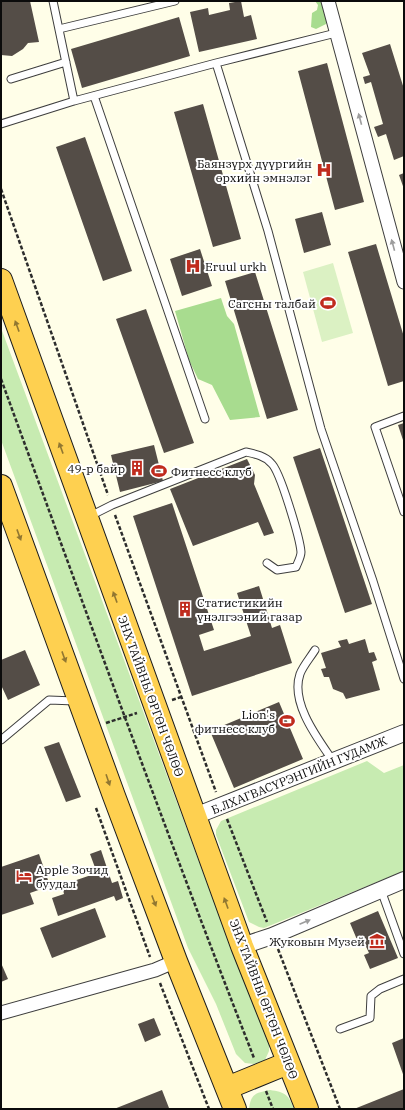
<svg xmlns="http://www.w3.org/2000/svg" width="405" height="1110" font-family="'IBM Plex Serif',serif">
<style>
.green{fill:#c7ebb1}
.forest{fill:#a8dc8f}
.pitch{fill:#dbf1c3}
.building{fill:#544d47}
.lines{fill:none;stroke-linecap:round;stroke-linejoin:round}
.service-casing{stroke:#3e3e3e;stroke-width:9}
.minor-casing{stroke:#3e3e3e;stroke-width:15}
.tertiary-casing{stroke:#3e3e3e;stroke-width:18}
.trunk-casing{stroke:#1c1c1c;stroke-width:24}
.path{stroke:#2d2d2d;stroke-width:2.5;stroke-dasharray:4 2;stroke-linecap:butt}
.service{stroke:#fff;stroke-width:7}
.minor{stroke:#fff;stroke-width:13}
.tertiary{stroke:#fff;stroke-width:16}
.trunk{stroke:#fed050;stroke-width:22}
.oneway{fill:#9d9d9d}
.oneway2{fill:#917731}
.labels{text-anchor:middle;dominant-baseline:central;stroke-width:4;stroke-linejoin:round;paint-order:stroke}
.poi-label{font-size:12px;fill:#0b0b0b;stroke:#fff;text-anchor:end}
.street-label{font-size:12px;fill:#0b0b0b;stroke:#fff}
</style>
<rect width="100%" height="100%" fill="#fffee8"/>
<!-- green -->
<path class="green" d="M1 328 212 897 269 1042V1051L265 1060 254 1064 245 1063 236 1054 216 1004 188 948 1 440Z
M367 761 384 773 404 765V871L264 928 259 927 249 922 216 835V830L221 821Z
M270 1090C285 1092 289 1095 294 1109H249C251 1093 256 1093 270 1090Z"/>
<!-- forest -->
<path class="forest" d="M315 1H329L330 16 326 24 316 29 311 27 312 13 317 10 318 5Z
M221 298 227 316 234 324 260 417 230 420 212 385 198 379 189 360 175 311Z"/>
<!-- pitch -->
<path class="pitch" d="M333 263 353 333 322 342 303 272Z"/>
<!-- building -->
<path class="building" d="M1 1H30L39 42 28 43 23 49 12 56 1 55Z
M241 1 244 17 251 15 257 39 199 52 190 12 208 8 209 15 230 10 229 3Z
M179 17 190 56 82 88 71 49Z
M390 44 404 89V156L394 160 386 134 378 137 374 127 383 124 371 82 365 84 363 77 370 75 362 53Z
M327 63 364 202 335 210 298 71Z
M203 104 241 239 213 247 174 112Z
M85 137 132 271 103 281 56 147Z
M404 173V189L399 175Z
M322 212 331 245 304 253 295 219Z
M376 244 404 337V381L388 386 348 252Z
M200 249 212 286 182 296 170 259Z
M255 272 298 410 267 419 225 281Z
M146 309 194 443 164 453 116 319Z
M404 423V443L398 425Z
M154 445 163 481 120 492 111 455Z
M320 448 372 604 345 613 293 457Z
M247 459 255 475 254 484 274 533 264 536 258 522 193 546 170 489Z
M172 503 214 630 199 635 204 651 251 636 237 593 259 586 272 628 280 625 292 663 192 696 133 516Z
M347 639 349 644 365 639 369 653 374 652 377 660 372 662 380 690 346 699 343 693 333 689 329 677H324L321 669 326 668 321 653 341 647 338 641Z
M25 650 40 685 8 700 1 685V660Z
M279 702 303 759 234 788 210 731Z
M59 742 81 797 66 802 44 747Z
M101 850 112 883 118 881 123 898 116 901 114 896 58 916 52 898 64 894 62 885 97 873 90 854Z
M39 854 50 886 30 893 34 904 1 915V867Z
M95 908 106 937 52 958 40 928Z
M378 911 398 958 370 969 364 955 369 953 363 940 358 942 350 923Z
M1 963 8 979 1 982Z
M154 1018 161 1035 145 1042 138 1024Z
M404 1038V1077L392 1043Z
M404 1089V1109H354Z
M162 1090 169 1108 167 1109H114Z"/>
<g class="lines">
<defs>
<path id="service" d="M53 1 74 101
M59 29 175 1
M336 33 216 63 268 231 321 429 373 581 404 679
M11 79 66 62
M94 96 205 419
M1 124 74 101 216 63
M404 416 375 427 404 512
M88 517 112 505 246 452C255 454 265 456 271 463 280 470 300 539 301 552 301 557 298 562 296 567L277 570 267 563
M315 650C310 658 303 666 300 674 290 703 318 739 333 761
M1 740 49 700 75 701
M381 890 404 954
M340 1029 370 1018 371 996 380 989 404 979"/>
<path id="minor" d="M328 1 404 282
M1 1013 155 970 176 961"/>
<path id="tertiary" d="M195 816 404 733
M242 946 272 936 404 880"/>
<path id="trunk" d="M1 280 242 946 307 1109
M1 486 114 796 176 961 235 1109
M227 1088 288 1063"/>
</defs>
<!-- service casing -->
<use href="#service" class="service-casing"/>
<!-- minor casing -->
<use href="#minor" class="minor-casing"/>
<!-- tertiary casing -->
<use href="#tertiary" class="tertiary-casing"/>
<!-- trunk casing -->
<use href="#trunk" class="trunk-casing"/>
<!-- path -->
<path class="path" d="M1 189 108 495
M1 379C84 606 166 833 254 1058
M115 515 216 792
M172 700 181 697
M106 723 137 713
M96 808 150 957
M227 819 267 922
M278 949 340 1109
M160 983 209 1109
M266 1091 273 1109"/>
<!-- service -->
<use href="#service" class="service"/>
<!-- minor -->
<use href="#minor" class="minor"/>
<!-- tertiary -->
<use href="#tertiary" class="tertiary"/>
<!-- trunk -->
<use href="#trunk" class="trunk"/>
</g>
<!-- one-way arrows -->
<defs><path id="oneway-solid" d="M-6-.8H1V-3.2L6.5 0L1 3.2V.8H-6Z"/></defs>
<g class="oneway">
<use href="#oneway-solid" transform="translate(360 119) rotate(-105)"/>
<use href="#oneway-solid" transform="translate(393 245) rotate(-105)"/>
<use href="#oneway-solid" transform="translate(305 922) rotate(-23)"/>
</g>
<g class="oneway2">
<use href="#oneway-solid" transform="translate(17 326) rotate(-110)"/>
<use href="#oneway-solid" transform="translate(61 448) rotate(-110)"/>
<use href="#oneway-solid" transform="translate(19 535) rotate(70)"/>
<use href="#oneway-solid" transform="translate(115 597) rotate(-110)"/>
<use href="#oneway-solid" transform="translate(64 657) rotate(70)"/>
<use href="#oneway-solid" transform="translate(108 780) rotate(71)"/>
<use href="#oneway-solid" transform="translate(154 901) rotate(69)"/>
<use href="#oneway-solid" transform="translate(226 903) rotate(-110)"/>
</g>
<!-- icons -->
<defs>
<symbol id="hospital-bare" viewBox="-9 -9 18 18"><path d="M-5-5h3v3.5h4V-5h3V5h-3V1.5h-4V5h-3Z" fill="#c02b1d" stroke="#fff" stroke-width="2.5" paint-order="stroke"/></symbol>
<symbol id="stadium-bare" viewBox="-9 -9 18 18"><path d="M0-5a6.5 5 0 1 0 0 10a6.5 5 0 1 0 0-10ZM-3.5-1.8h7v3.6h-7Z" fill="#c02b1d" stroke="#fff" stroke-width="2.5" paint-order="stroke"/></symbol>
<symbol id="building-bare" viewBox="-9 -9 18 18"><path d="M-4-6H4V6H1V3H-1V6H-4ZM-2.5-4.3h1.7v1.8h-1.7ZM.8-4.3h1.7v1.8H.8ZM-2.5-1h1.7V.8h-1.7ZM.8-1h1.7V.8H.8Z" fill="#c02b1d" stroke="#fff" stroke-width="2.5" paint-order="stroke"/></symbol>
<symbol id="hotel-bare" viewBox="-9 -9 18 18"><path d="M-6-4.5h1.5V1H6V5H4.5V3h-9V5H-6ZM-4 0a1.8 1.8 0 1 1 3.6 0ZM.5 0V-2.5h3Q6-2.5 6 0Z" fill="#c02b1d" stroke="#fff" stroke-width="2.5" paint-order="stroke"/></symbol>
<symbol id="museum-bare" viewBox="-9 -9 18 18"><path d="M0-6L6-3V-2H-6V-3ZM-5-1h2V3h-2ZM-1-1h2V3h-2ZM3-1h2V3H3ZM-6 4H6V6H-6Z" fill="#c02b1d" stroke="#fff" stroke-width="2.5" paint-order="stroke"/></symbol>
</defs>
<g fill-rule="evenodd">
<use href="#hospital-bare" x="313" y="159" width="22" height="22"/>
<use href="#hospital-bare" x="182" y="255" width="22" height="22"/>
<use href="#stadium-bare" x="317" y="292" width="22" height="22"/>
<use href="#building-bare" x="126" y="457" width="22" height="22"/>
<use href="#stadium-bare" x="148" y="460" width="22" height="22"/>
<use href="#building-bare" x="174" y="598" width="22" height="22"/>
<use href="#stadium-bare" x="276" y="710" width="22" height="22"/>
<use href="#hotel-bare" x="13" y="865" width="22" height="22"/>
<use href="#museum-bare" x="366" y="930" width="22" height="22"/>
</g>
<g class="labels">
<!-- poi labels -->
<g class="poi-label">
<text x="312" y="163">Баянзүрх дүүргийн<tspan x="312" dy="14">өрхийн эмнэлэг</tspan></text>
<text x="205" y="266" text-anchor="start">Eruul urkh</text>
<text x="316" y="303">Сагсны талбай</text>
<text x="125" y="468">49-р байр</text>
<text x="171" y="471" text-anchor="start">Фитнесс клуб</text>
<text x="197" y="602" text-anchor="start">Статистикийн<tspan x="197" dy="14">үнэлгээний газар</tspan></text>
<text x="275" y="714">Lion's<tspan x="275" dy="14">фитнесс клуб</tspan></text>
<text x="36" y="869" text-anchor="start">Apple Зочид<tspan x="36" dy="14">буудал</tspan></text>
<text x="365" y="941">Жуковын Музей</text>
</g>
<!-- street labels -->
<g class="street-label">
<text transform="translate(151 696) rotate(70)">ЭНХ ТАЙВНЫ ӨРГӨН ЧӨЛӨӨ</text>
<text transform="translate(299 775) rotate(-22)">Б.ЛХАГВАСҮРЭНГИЙН ГУДАМЖ</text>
<text transform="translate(264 999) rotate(69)">ЭНХ ТАЙВНЫ ӨРГӨН ЧӨЛӨӨ</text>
</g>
</g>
<!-- border -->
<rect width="405" height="1110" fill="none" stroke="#0b0b0b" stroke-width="4"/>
</svg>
